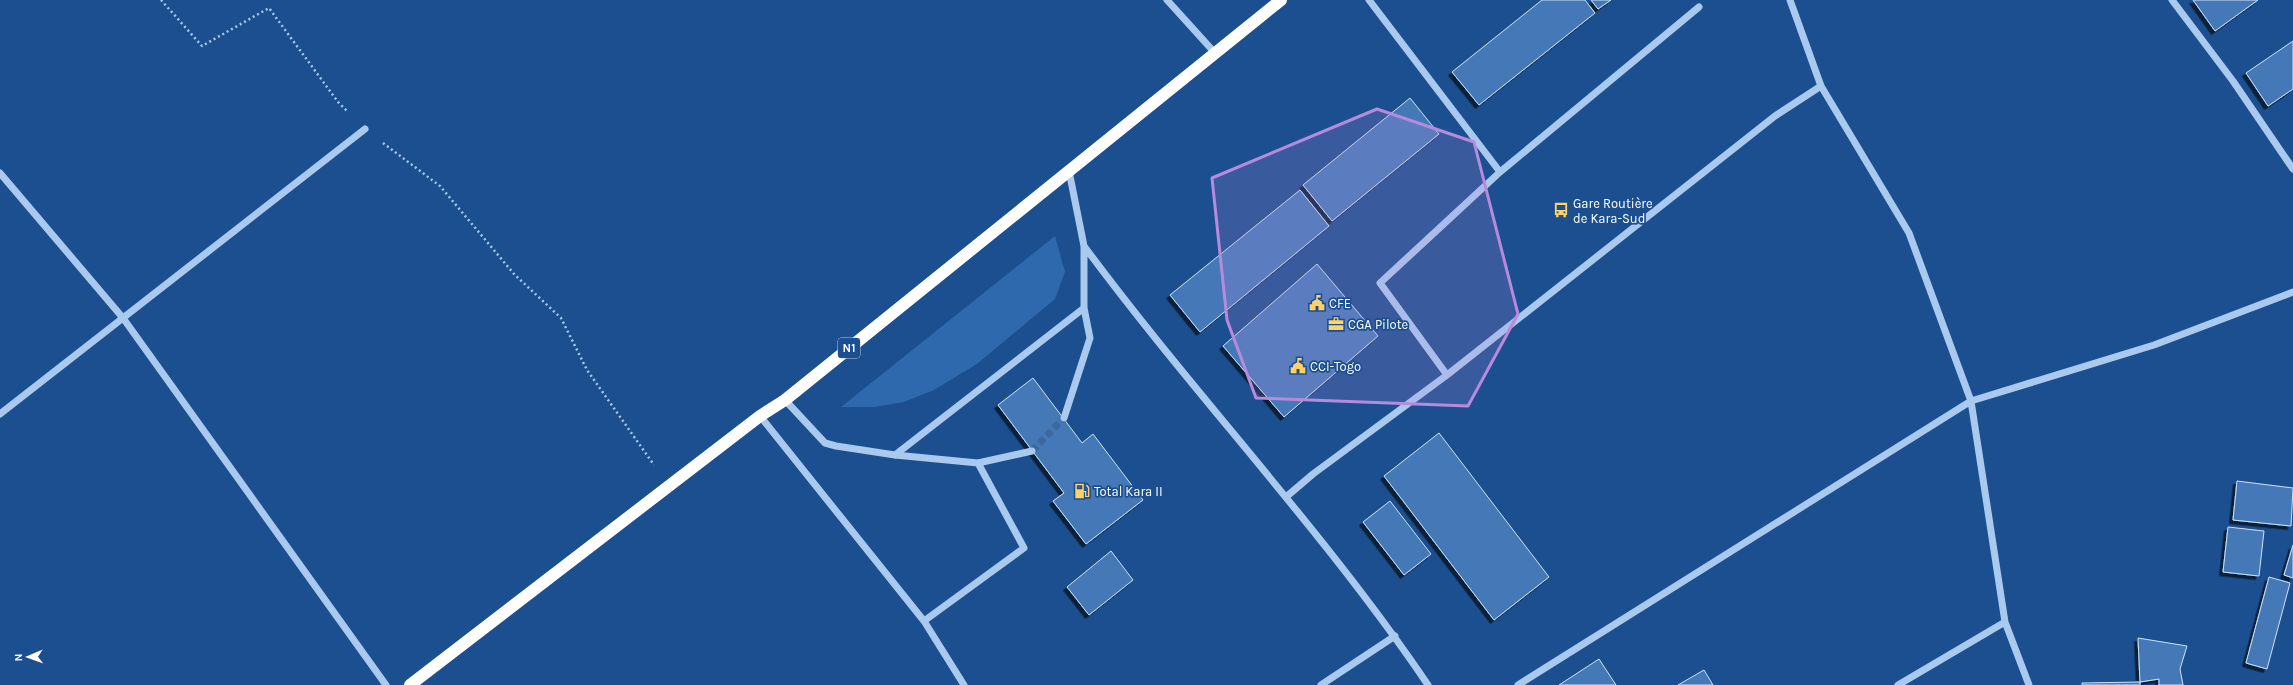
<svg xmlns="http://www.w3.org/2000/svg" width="2293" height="685" font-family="Karla,sans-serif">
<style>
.green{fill:#2e69ad}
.building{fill:#4478b7;stroke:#cfe3fa;filter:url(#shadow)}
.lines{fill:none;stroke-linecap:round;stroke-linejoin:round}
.minor-tunnel{stroke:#3d69a0;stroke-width:7;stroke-dasharray:7 3.5;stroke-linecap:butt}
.path{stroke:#a9c9ee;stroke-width:2.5;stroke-dasharray:2 3;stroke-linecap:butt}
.minor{stroke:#a9c9ee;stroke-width:7}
.highway{stroke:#fff;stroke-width:12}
.marked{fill:#b68bdc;fill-opacity:0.2;stroke:#b68bdc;stroke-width:3;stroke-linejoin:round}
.labels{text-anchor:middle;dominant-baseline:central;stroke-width:3.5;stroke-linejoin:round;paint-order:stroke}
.shield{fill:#1b4f8f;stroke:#bbcadd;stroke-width:1}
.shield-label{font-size:12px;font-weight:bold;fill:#fff}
.poi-label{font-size:13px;fill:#fff;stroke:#1b4f8f;text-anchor:start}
</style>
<defs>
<filter id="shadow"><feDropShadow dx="-3.5" dy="3.5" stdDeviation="0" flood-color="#0009"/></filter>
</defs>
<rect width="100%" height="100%" fill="#1b4f8f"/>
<!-- green -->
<path class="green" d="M1055 236 1065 272 1055 299 977 364 934 390 904 402 875 407H841Z"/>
<!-- building -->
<path class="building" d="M1542 0H1585L1595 13 1479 105 1452 72Z
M1591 0H1611L1598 9Z
M2193 0H2258L2215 31Z
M2293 41V89L2268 106 2246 73Z
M1410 98 1439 134 1332 221 1303 185Z
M1300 190 1329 226 1200 332 1170 295Z
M1317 264 1378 336 1284 417 1223 346Z
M1033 378 1082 443 1093 434 1143 500 1086 544 1053 501 1064 493 998 405Z
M1439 433 1549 577 1494 620 1384 476Z
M2237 481 2293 488 2291 526 2233 520Z
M1390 501 1431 554 1404 575 1363 522Z
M2228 527 2264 531 2259 576 2223 572Z
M2293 545V578L2284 575Z
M1111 551 1133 580 1089 615 1067 587Z
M2269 577 2290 583 2267 669 2246 663Z
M2138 638 2187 646 2180 669 2183 685H2159V679L2140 682Z
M1599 659 1616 685H1559Z
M1704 670 1713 685H1678Z
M2140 682V685H2082V683Z"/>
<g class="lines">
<!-- minor-tunnel -->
<path class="minor-tunnel" d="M1032 451 1064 418"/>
<!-- path -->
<path class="path" d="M161 0 202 46 269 8 338 102 348 112
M383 143 440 186 514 274 561 318 587 370 654 465"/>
<!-- minor -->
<path class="minor" d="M1167 0 1215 53
M1369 0 1500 172
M1790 0 1821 86 1909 233 1971 401 2005 622 2029 685
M2172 0 2233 81 2293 169
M0 173 123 318 386 685
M1084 246C1195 396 1324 531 1428 685
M1447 375 1380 283 1500 172 1699 7
M785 400 825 443 836 446 895 455 978 463 1032 451
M0 414 365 129
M760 416 924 621 964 685
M1064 418 1090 338 1084 308V246L1069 171
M895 455 1084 308
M1286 497 1313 474 1447 375 1775 116 1821 86
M924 621 1024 548 978 463
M1321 685 1395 636
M1518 685 1971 401 2154 345 2293 292
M1898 685 2005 622"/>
<!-- highway -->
<path class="highway" d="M410 685 760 416 785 400 1281 0"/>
</g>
<!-- marked area -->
<path class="marked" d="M1377 109 1474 142 1518 314 1468 406 1256 398 1227 320 1212 178Z"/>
<!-- icons -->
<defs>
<symbol id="bus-bare" viewBox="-9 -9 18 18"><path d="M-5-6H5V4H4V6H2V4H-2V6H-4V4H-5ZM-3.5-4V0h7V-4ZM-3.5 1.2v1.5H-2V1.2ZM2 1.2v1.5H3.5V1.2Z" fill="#ffd166" stroke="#1b4f8f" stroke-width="2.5" paint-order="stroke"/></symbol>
<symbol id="civic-bare" viewBox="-9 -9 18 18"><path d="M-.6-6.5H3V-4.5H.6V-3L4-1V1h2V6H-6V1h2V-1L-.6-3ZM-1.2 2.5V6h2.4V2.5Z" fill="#ffd166" stroke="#1b4f8f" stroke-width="2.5" paint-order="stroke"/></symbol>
<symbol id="office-bare" viewBox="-9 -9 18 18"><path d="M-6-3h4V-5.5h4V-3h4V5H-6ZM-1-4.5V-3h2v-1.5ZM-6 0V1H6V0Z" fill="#ffd166" stroke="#1b4f8f" stroke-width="2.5" paint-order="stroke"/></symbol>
<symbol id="fuel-bare" viewBox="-9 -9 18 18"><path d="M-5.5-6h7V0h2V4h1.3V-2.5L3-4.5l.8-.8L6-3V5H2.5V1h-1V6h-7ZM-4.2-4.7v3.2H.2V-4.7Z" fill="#ffd166" stroke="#1b4f8f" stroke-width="2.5" paint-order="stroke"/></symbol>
</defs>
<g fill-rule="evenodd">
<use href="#bus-bare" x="1550" y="199" width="22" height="22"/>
<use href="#civic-bare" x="1306" y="292" width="22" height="22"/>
<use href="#office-bare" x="1325" y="313" width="22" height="22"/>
<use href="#civic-bare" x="1287" y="355" width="22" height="22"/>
<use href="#fuel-bare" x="1071" y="480" width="22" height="22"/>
</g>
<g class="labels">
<!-- shield labels -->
<rect class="shield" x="838" y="338" width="22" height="20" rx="3"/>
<g class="shield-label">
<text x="849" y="348">N1</text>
</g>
<!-- poi labels -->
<g class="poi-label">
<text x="1573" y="203">Gare Routière<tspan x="1573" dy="15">de Kara-Sud</tspan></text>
<text x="1329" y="303">CFE</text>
<text x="1348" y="324">CGA Pilote</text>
<text x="1310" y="366">CCI-Togo</text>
<text x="1094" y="491">Total Kara II</text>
</g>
</g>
<!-- north arrow -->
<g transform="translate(28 657) rotate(268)" stroke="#1b4f8f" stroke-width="3" paint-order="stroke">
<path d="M0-3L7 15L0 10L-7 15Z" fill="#ffffff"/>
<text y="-6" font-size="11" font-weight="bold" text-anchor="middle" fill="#ffffff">N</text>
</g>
</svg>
